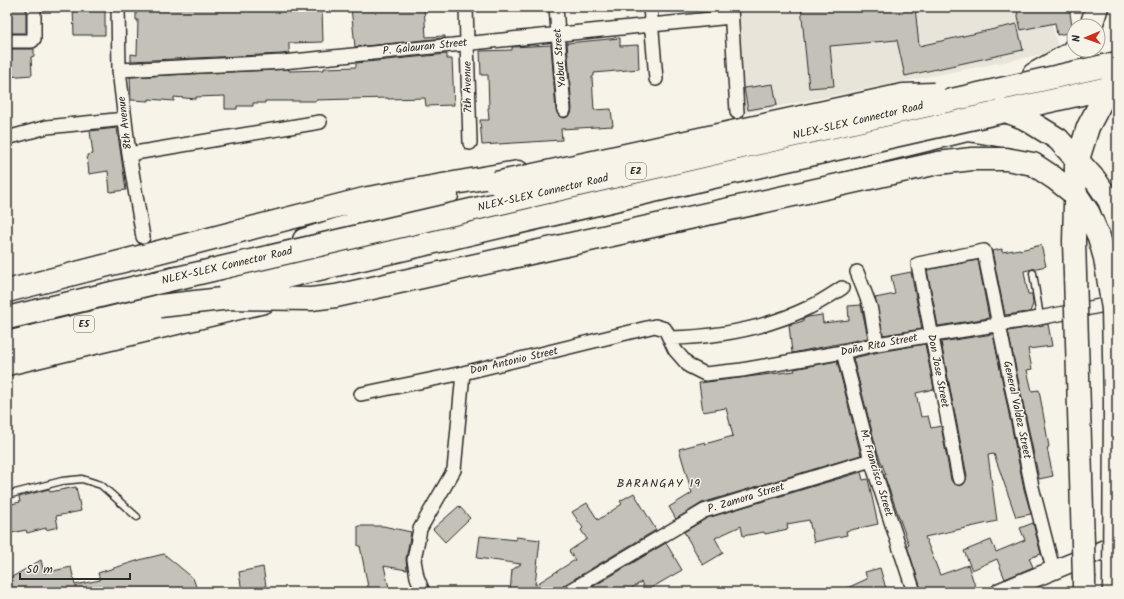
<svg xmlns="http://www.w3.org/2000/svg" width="1124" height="599" font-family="Kalam,sans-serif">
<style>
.built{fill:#e8e4da}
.building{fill:#c4c1b9;stroke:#2b2b2b}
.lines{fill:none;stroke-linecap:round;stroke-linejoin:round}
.lane-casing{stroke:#2b2b2b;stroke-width:9}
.street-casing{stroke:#2b2b2b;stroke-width:16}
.secondary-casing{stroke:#2b2b2b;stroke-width:21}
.primary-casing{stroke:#2b2b2b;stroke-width:23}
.highway-casing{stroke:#2b2b2b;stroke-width:25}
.lane{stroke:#f7f3e8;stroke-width:6}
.street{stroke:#f7f3e8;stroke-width:13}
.secondary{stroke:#f7f3e8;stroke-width:18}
.primary{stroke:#f7f3e8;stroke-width:20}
.highway{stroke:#f7f3e8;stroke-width:22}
.highway-bridge-casing{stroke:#2b2b2b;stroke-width:25;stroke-linecap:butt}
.highway-bridge{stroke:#f7f3e8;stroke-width:22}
.labels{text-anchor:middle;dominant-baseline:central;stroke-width:3;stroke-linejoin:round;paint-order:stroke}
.shield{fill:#f7f3e8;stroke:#686764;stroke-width:1}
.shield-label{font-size:10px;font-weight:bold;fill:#2b2b2b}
.street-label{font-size:11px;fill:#2b2b2b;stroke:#f7f3e8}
.neighbourhood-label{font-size:12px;letter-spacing:1px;fill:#2b2b2b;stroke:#f7f3e8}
</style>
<rect width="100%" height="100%" fill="#f7f3e8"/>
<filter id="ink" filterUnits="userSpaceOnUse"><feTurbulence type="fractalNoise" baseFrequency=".025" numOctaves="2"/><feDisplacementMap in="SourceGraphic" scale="8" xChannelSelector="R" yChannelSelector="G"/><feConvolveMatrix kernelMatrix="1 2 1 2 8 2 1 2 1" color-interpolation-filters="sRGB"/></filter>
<g filter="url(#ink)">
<!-- built -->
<path class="built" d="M736 7H1048L1059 51 744 113Z"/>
<!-- building -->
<path class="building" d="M7 7H26V33H7Z
M73 7H105V35H74Z
M136 7H322L323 42 289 43V53L282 54 131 61V54L137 55 138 20H136Z
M351 7H424L426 37 445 36V38L355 47Z
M801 7H826V9L844 7H915L919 46 1017 24 1023 50 905 76 897 40 830 46 834 86 809 88Z
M1016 7H1069L1073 32 1057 35 1055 23 1021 30Z
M620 38V46L638 45 639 69 594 73V76L592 77 594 110 611 109 613 126 561 129 562 140 482 145 480 120H489L488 108H489L488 75H481L480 51 512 50V47L551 45 556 111 560 117 565 118 571 114 572 109 567 43Z
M7 49H34V56L31 57 32 75 7 77Z
M447 54V59H452L454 105 426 106 425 98 388 99V98L316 100V101H265V103H253V106H237V109H225V96L196 97V99L174 97V101L149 99V101L131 100 130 77 289 69V71L324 70V68L356 67V63Z
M773 84 777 105 748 110 744 88Z
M117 128 126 190 110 192 108 171 89 174 87 155 93 154 90 131Z
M1041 245 1046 266 1024 271 1028 294H1032L1033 304 1030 312 1005 315 992 251 1002 249V252L1020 249V250Z
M978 260 989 318 938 326 927 270Z
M911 272 922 329 883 335 875 298 895 294 891 276Z
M861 305 868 338 792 353 789 325 803 321V319L808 317 822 315 823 323 849 320 848 306Z
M1048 324 1052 346 1028 349 1032 369 1027 370 1032 391 1039 390 1049 447 1047 448 1053 476 1039 479 1008 331Z
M993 334 1024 489 1031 514 1016 517 994 454 988 455 997 521 925 537 940 575 968 565 977 592H922L907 546 909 545 884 475H886L877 451 853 358 879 352 925 344 934 389 916 393 921 417 928 416 931 428 941 426 951 480 953 483 960 486 964 484 967 476 941 342Z
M837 361 861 455 702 503 676 519 669 507 692 493 679 449 705 442V444L733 436 726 408 703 412 699 383 795 371 794 369Z
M861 472 863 480 868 479 878 524 846 531 847 535 814 542 809 520 787 524 788 529 765 534 764 532 743 536 741 526 715 538 723 553 703 565 684 532 707 518Z
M76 487 81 511 56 516 58 527 46 530V528L27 533 26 530 7 534V505L20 502 19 497 49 489 50 492Z
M634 493 656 530 564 585 561 588 560 592H510L512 570 521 564 477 558 480 536 516 540V537L540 540 535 585 575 560 569 551 587 539 581 530 583 528 572 512 587 503 598 520 622 504 620 501Z
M459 506 470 518 445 542 433 529Z
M1033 523 1041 554 1029 558 1033 567 1005 579 997 559 972 570 964 551 991 540 996 552 1025 540 1020 528Z
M358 526H383L411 532 406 559 407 570 384 566 390 592H369L360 546H358Z
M666 543 682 570 646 591 641 582 626 592H584Z
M164 554 193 578 198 592H7V580L41 560 44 573 71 567 75 585 100 580 98 573 143 559Z
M263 567 267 592H242L239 572Z
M880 568 887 592H838L867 579 865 572Z"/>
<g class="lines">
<defs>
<path id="lane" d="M1033 273 1040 317
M7 495 62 481 82 479 101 485 137 517"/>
<path id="street" d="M118 7 119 70 129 154 143 237
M466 7 470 143
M556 7 564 110
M650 7 656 79
M731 7 737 112
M7 41H32L34 39V7
M119 70 283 62 731 17
M7 138 47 127 125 119
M129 154 320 122
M857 272 870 306 877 344
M670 338C717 337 767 328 810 307 821 302 831 295 842 288
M843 352 871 460 914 592
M361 394 463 373 655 326 665 329 675 350 689 366 705 374 742 370 843 352 877 344 1034 319 1115 303
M959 478 918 264 984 251 1032 487 1053 569
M423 592 417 577 414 560 420 529 454 470 463 373
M568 592 704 511 871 460"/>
<path id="secondary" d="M1000 592 1117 544"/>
<path id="primary" d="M1115 287 1117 243"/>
<path id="highway" d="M1091 26 1097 7
M1034 74 1071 53 1074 49
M969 130C1030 138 1072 151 1100 211 1105 221 1107 235 1110 246
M304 240 447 195
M7 291 368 198 518 172
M302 293 975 128
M7 318 175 278
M7 343 160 306
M7 364 264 302
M1084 578V592"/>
</defs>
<!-- lane casing -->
<use href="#lane" class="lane-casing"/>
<!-- street casing -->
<use href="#street" class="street-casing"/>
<!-- secondary casing -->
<use href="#secondary" class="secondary-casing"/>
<!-- primary casing -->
<use href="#primary" class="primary-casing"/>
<!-- highway casing -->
<use href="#highway" class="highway-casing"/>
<!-- lane -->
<use href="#lane" class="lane"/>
<!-- street -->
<use href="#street" class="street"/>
<!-- secondary -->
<use href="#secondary" class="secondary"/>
<!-- primary -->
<use href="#primary" class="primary"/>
<!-- highway -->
<use href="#highway" class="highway"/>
<defs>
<path id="highway-bridge" d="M1003 110 1024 118 1058 139 1096 181 1109 200 1117 221
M496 183 903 95 934 94
M156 283 751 145 1117 63
M229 290 756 167 1117 86
M160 306 231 298 311 299 336 296 938 163 972 159H1006L1033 164 1054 178 1078 197 1088 212 1099 237 1105 258 1113 309 1115 402 1114 592
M1084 578 1074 241 1076 166 1088 127 1110 85 1115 80"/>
</defs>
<!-- highway-bridge casing -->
<use href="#highway-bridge" class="highway-bridge-casing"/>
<!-- highway-bridge -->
<use href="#highway-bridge" class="highway-bridge"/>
</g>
</g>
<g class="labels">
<!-- shield labels -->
<g class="shield">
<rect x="626" y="163" width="20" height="16" rx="3"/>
<rect x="74" y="316" width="20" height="16" rx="3"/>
</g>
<g class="shield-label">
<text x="636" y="171">E2</text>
<text x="84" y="324">E5</text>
</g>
<!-- street labels -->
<g class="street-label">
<text transform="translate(425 47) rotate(-6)">P. Galauran Street</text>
<text transform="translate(560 58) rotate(-95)">Yabut Street</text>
<text transform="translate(468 87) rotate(-91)">7th Avenue</text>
<text transform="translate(858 121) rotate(-13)">NLEX-SLEX Connector Road</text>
<text transform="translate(125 123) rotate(-97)">8th Avenue</text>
<text transform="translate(543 193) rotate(-13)">NLEX-SLEX Connector Road</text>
<text transform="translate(227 266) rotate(-13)">NLEX-SLEX Connector Road</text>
<text transform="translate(879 345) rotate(-11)">Doña Rita Street</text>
<text transform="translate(514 361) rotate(-13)">Don Antonio Street</text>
<text transform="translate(938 371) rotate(79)">Don Jose Street</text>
<text transform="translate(1017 410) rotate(78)">General Valdez Street</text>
<text transform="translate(876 473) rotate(73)">M. Francisco Street</text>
<text transform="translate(746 498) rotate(-17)">P. Zamora Street</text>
</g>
<!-- neighbourhood labels -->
<g class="neighbourhood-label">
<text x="659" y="483">BARANGAY 19</text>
</g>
</g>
<!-- margin -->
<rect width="1124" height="599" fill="none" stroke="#f7f3e8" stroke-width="24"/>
<rect x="12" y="12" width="1100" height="575" fill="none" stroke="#2b2b2b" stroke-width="1.5" filter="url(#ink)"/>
<!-- north arrow -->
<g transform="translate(1086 38) rotate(268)"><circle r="19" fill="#f7f3e8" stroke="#a5a39c"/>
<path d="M0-3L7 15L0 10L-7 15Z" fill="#c8321e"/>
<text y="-6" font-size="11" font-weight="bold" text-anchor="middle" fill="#2b2b2b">N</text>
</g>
<!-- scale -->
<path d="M20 573v6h110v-6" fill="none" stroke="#2b2b2b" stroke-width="2"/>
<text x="26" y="573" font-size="12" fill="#2b2b2b" stroke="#f7f3e8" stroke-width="3" paint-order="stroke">50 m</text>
</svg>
